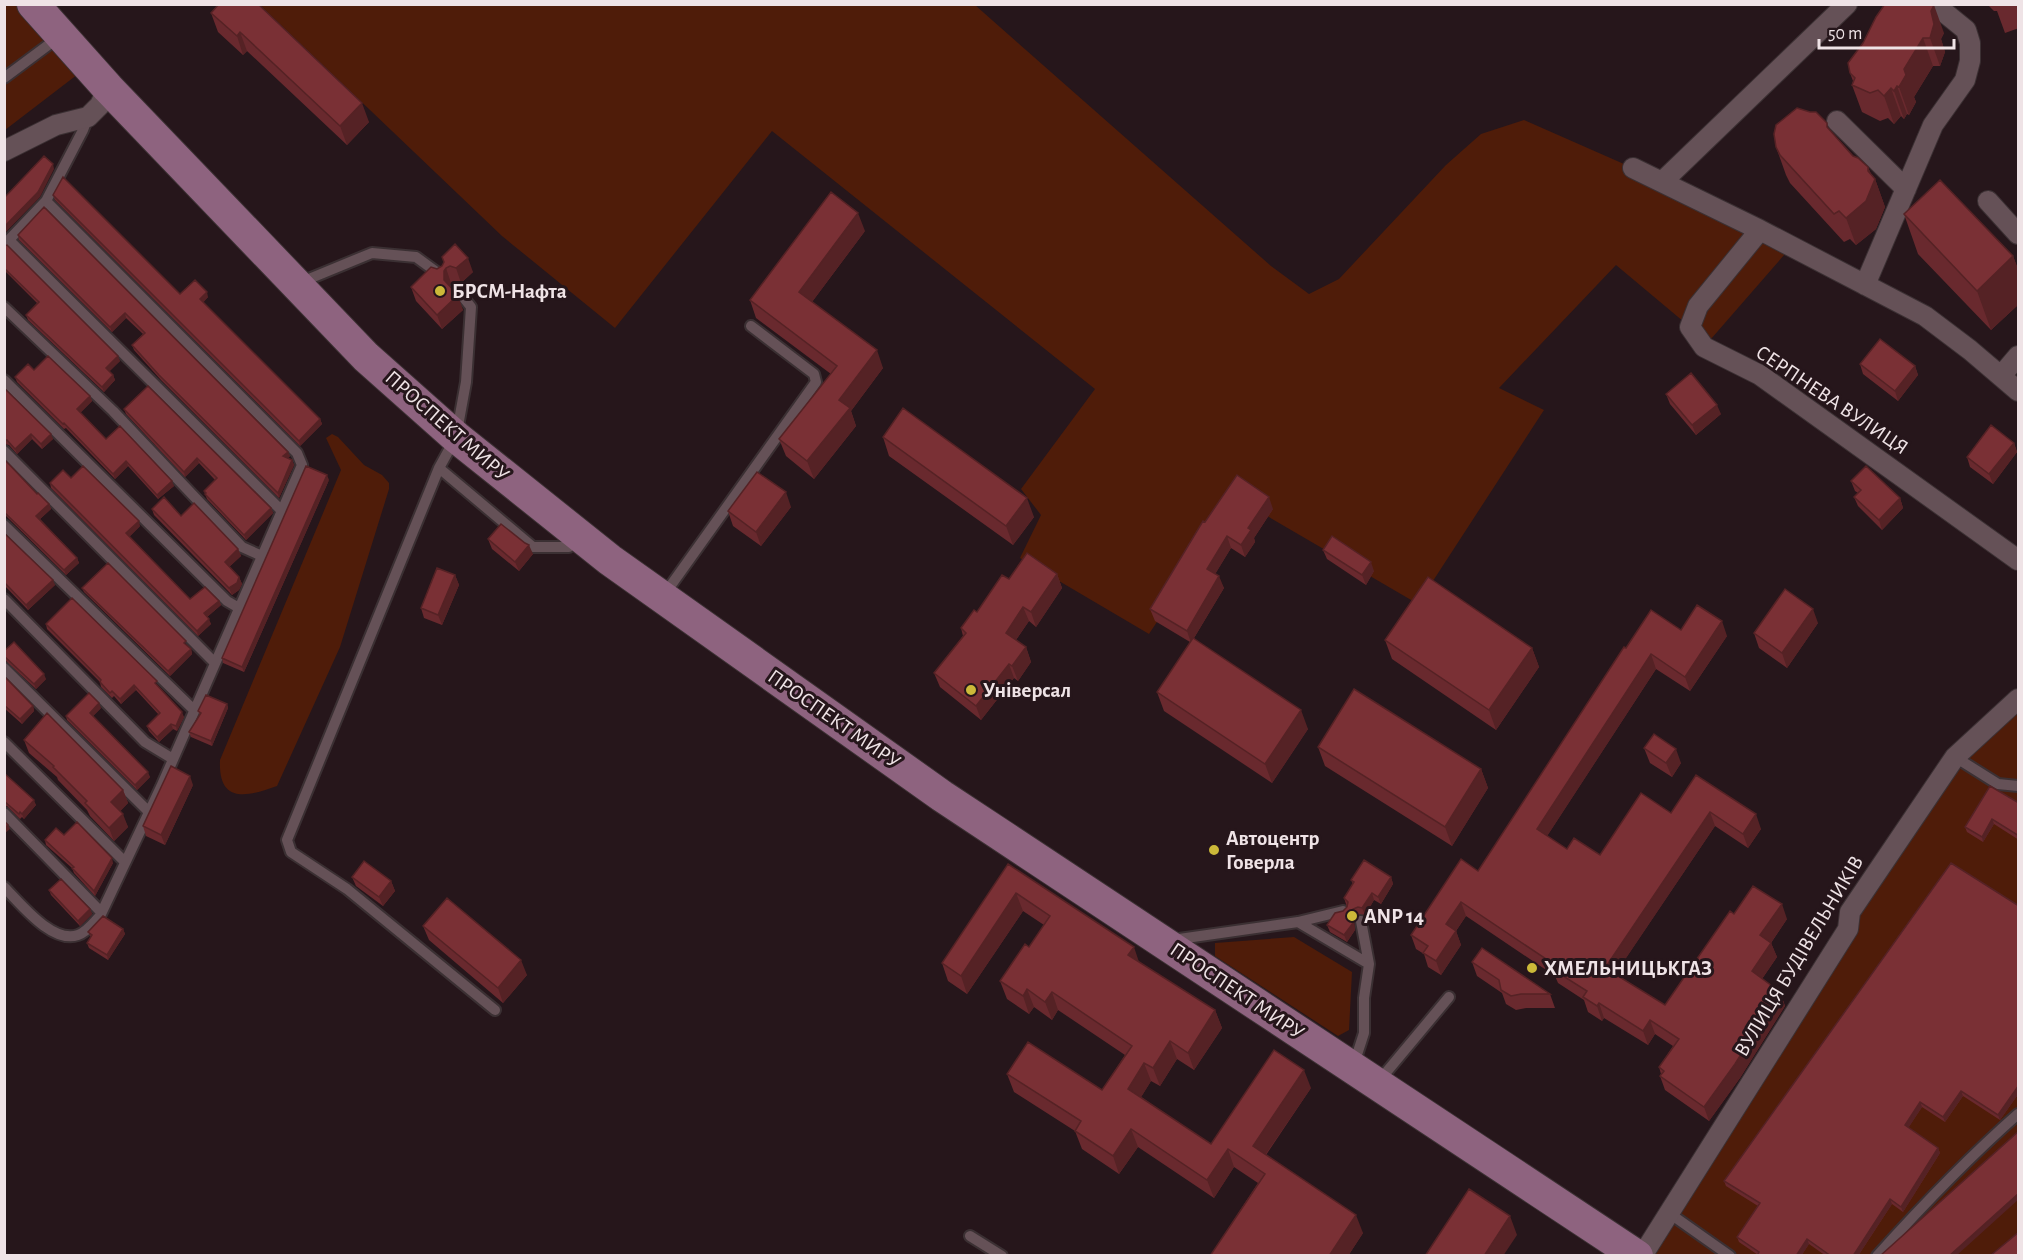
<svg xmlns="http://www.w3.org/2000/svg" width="2023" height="1260" font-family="'Alegreya Sans',sans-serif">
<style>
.green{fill:#4f1c09}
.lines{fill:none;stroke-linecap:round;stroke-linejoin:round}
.service-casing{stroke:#3b3033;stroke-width:14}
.minor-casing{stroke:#3b3033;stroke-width:22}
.primary-casing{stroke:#3b3033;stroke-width:34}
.service{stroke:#655157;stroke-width:10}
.minor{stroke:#655157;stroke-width:20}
.primary{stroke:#8e637f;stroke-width:32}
.wall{fill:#69292e}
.shaded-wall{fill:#552225}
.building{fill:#7a3035;stroke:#552225;stroke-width:1.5}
.poi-dot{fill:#ccb939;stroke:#26161b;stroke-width:2}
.labels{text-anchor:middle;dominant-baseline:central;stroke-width:6;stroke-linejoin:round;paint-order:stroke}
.poi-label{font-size:21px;font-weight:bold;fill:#efe3e6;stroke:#26161b;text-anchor:start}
.street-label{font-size:21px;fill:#efe3e6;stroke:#26161b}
</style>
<rect width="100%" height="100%" fill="#26161b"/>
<!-- green -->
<path class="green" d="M5 5H21L82 71 5 130Z
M260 5H975L1271 266 1309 294 1339 279 1446 165 1481 134 1524 120 1633 168 1791 247 1704 347 1690 327 1616 265 1499 388 1544 410 1418 604 1238 499 1149 634 1020 558 1041 515 1021 489 1095 389 772 131 615 328 502 236Z
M332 434 338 437 364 465 382 475 389 483V489L340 647 277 786C247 797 218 804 220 760L341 470 326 438Z
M2018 709V1233L1990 1255 1652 1256 1857 914 1961 761Z
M1294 937 1352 972 1349 1030 1338 1036 1215 956V943Z"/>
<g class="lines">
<defs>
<path id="service" d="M4 78 59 37
M9 240 282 511
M5 244 46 201 83 130 88 117
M299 283 372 253 416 257 442 276
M456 288 471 307 466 382 456 437 439 468 287 840 291 852 347 889 495 1010
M4 307 113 411 242 547 262 556
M4 380 227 601 239 608
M4 451 215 663
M439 468 533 547H569L577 537
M4 525 194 710
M664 595 816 382 814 374 751 326
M4 599 145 742 173 759
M4 668 149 812
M4 742 125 862
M1955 757 1998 784 2018 786
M4 813 101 912
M4 887C21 904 52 944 78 935 87 932 94 922 100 916L161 787 302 465 297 453 46 201
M1298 922 1369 964
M1172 940 1298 922 1343 911
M1354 1064 1364 1033V998L1369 964 1361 921
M1379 1081 1449 997
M1669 1213 1730 1256
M970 1236 1002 1256
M1877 1256C1922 1206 1968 1158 2018 1114"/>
<path id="minor" d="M1837 121 1906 189
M4 151 56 125 88 117 100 105 108 88
M1633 168 1760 230 1925 316 1970 350 2018 391
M1662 182 1847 4
M1988 201 2018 234
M1760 230 1698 306 1690 327 1704 347 1760 375 2018 560
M1865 285 1933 125 1965 80 1970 61V43L1966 30 1934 4
M2001 376 2018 356
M1642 1256 1848 929 1850 912 1955 757 2018 699"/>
<path id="primary" d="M33 4 108 88 366 357 456 437 610 560 942 796 1637 1256"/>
</defs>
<!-- service casing -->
<use href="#service" class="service-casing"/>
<!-- minor casing -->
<use href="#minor" class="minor-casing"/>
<!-- primary casing -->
<use href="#primary" class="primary-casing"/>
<!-- service -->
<use href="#service" class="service"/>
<!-- minor -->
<use href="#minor" class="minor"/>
<!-- primary -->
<use href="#primary" class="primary"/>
</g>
<!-- wall -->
<path class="wall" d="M1983 4H2019V28L2005 33 1997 11H1994L1988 5Z
M211 13 369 122 347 145 247 51 243 55 218 32Z
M1944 33 1941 39 1945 52 1940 66H1933L1914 97 1916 102 1909 115 1907 114 1904 119 1901 116 1894 124 1888 118 1880 121 1862 112 1852 85 1853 81 1850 73 1863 43Z
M1830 130 1853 156 1868 167 1871 174 1875 179 1885 207 1876 229 1856 245 1850 239 1844 242 1790 183 1786 175 1776 147Z
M53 195 180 294 208 297 203 302 320 419 322 424 300 446 55 200Z
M44 207 290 456 288 458 292 460 294 465 279 498 161 380 134 350 132 345 143 334 126 318 112 332 19 240 18 235Z
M1904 214 2013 256 2019 272V304L1991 330 1918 254Z
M865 231 812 302 883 368 851 411 856 426 814 479 786 456 779 439 831 374 756 318 750 300Z
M4 246 120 361 109 371 113 375 115 380 104 392 28 320 26 315 37 303 6 272 4 274Z
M444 262 473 272 461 283 456 281 451 283 449 285 463 310 442 329 416 301 411 287 442 266Z
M1860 364 1915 366 1918 375 1898 401 1863 374Z
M34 370 90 396 92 401 80 413 106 439 174 486 158 499 128 466 115 479 66 428 64 429 17 382 15 377Z
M4 388 53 439 42 449 32 439 17 454 9 445 4 444Z
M1666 394 1721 414 1696 435 1670 404Z
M124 409 271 508 273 513 246 540 207 499 204 491 215 480 199 463 185 477 126 414Z
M883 437 1034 517 1013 545 889 456Z
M2014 443 2017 452 1993 484 1970 467 1967 457Z
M4 459 37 494 49 504 51 509 40 519 77 558 79 563 66 575 4 514Z
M71 478 140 526 129 537 190 599 219 601 221 605 207 617 211 624 198 636 51 488 50 483Z
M329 480 244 672 223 663 222 658Z
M1851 481 1900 498 1903 508 1882 530 1858 506 1854 497 1858 493 1855 491Z
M791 507 761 546 733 526 728 511Z
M152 509 181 516 238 549 241 556 229 567 239 577 242 584 239 590 232 595 154 515Z
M1273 509 1254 538 1255 542 1245 557 1231 548 1215 574 1224 588 1194 638 1308 729 1272 783 1164 711 1157 692 1190 642 1155 621 1150 609 1205 522Z
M4 533 55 585 28 610 4 585Z
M488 539 533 554 519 571 492 549Z
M1323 550 1374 571 1366 585 1327 559Z
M1057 574 1062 588 1036 627 1029 621 1016 640 1026 647 1031 662 1018 681 1014 678 981 720 940 687 934 673 963 636 961 628 1009 579Z
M455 575 459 585 442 625 424 618 421 608Z
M82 588 188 646 191 649 192 654 170 676 84 592Z
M1818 623 1787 668 1759 648 1754 633Z
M46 624 158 686 184 717 177 731 173 729 159 742 149 731 147 726 159 715 136 690 121 704 114 696 112 698 101 687 100 682 47 629Z
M1681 630 1727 636 1690 691 1656 669 1547 836 1567 849 1600 855 1671 813 1696 775 1761 829 1748 848 1715 826 1615 974 1665 1005 1734 914 1787 919 1771 943 1777 957 1762 979 1780 992 1785 1006 1740 1078 1709 1121 1665 1090 1660 1076 1661 1074 1659 1067 1673 1046 1655 1034 1648 1045 1604 1018 1602 1021 1588 1012 1584 1000 1558 983 1555 976 1466 916 1456 931 1461 945 1441 975 1428 967 1424 954 1416 949 1411 935 1478 871 1626 648Z
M1385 640 1532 648 1539 667 1496 730 1392 659Z
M4 651 46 679 36 689 4 659Z
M4 676 33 706 34 711 22 724 4 708Z
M227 704 228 708 212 746 191 737 189 732 200 715 198 711Z
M101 708 93 716 150 777 137 790 67 720 66 716Z
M24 740 123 790 128 803 120 811 128 827 114 841 90 816 87 810 58 780 57 777 29 753Z
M1318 747 1481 769 1488 788 1452 846 1325 766Z
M1644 748 1681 763 1672 777 1650 763Z
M4 773 36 805 24 819 22 817 20 819 7 806H4Z
M193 785 165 845 146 836 143 826Z
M2019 803V840L1994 824 1983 842 1967 832 1965 827Z
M45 840 113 863 95 896 74 873 72 868 46 845Z
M1008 864 1139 962 1215 1010 1222 1028 1194 1070 1177 1059 1160 1086 1151 1081 1141 1097 1211 1144 1311 1088 1266 1155 1363 1233 1348 1256H1210L1258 1183 1234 1167 1214 1198 1138 1147 1119 1174 1082 1149 1075 1131 1014 1092 1007 1074 1102 1090 1125 1055 1058 1010 1052 1020 1034 1007 1029 1014 1007 999 1000 981 1029 947 1044 925 1023 911 967 994 948 981 942 963Z
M352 877 391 881 395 891 383 906 356 886Z
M1391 877 1393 884 1381 904 1374 900 1365 915 1360 914 1356 916 1354 922 1355 930 1347 942 1330 932 1327 925 1347 907 1344 898 1353 884 1351 880Z
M49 890 90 909 92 914 80 926 51 895Z
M2019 906V1093L2000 1120 1963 1096 1945 1122 1922 1107 1908 1128 1938 1148 1940 1153 1903 1212 1892 1204 1858 1256H1826L1809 1244 1801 1256H1757L1758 1255 1739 1242 1737 1237 1758 1206 1726 1186 1724 1181Z
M423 926 527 975 503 1003 429 940Z
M123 929 125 934 108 960 89 948 87 943 91 937 88 932Z
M1472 962 1550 994 1555 1008H1526L1516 1010 1506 1004 1502 993 1477 976Z"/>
<!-- shaded-wall -->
<path class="shaded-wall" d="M1934 5 1944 33 1941 39 1945 52 1940 66 1930 38 1931 11Z
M240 32 247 51 243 55 237 36Z
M1923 38 1933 66 1914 97 1916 102 1909 115 1899 87 1904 69Z
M1897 86 1907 114 1904 119 1894 91Z
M1891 88 1901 116 1894 124 1884 96Z
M362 103 369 122 347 145 340 126Z
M53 164 54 169 40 197 4 234V227Z
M1868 167 1874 182 1875 179 1885 207 1876 229 1856 245 1846 218 1868 171Z
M858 213 865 231 806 310 799 292Z
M2013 256 2019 272V304L1991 330 1977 291Z
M468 258 473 272 461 283 456 268Z
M446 268 451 283 449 286 444 280V271Z
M207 292 208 297 202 304 200 299Z
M458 295 463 310 442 329 437 315Z
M125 313 126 318 112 332 110 327Z
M877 350 883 368 851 411 856 426 814 479 807 461 839 400Z
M118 356 120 361 108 373 106 368Z
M1915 366 1918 375 1898 401 1895 391Z
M113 375 115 380 104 392 102 387Z
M90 396 92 401 79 414 77 409Z
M1717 405 1721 414 1696 435 1692 425Z
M320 419 322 424 300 446 299 441Z
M31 434 32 439 17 454 15 449Z
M51 434 53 439 42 449 41 444Z
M2014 443 2017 452 1993 484 1989 474Z
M288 452 290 456 285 461 283 456Z
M197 458 199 463 185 477 184 472Z
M292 460 294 465 279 498 278 493Z
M126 461 128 466 115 479 113 474Z
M327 475 329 480 244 672 242 667Z
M172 481 174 486 158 499 157 495Z
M786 492 791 507 761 546 756 532Z
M1269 497 1273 509 1254 538 1255 542 1245 557 1241 545 1248 528Z
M1027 498 1034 517 1013 545 1006 526Z
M1900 498 1903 508 1882 530 1879 520Z
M49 504 51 509 38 521 36 516Z
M271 508 273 513 246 540 244 535Z
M139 521 140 526 128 538 126 533Z
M1227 536 1231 548 1211 581 1207 569Z
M529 545 533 554 519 571 515 562Z
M238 549 241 556 227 569 225 562Z
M77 558 79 563 66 575 64 570Z
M1371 562 1374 571 1366 585 1362 575Z
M1057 574 1062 588 1036 627 1031 612Z
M455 575 459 585 442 625 438 615Z
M1219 576 1224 588 1191 643 1187 631Z
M239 577 242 584 239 590 232 595 229 588Z
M53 580 55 585 28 610 26 605Z
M219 601 221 605 206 618 204 613Z
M1023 607 1029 621 1011 647 1006 633Z
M1813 609 1818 623 1787 668 1782 653Z
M209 619 211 624 198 636 197 631Z
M1722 621 1727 636 1690 691 1685 677Z
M1026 647 1031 662 1018 681 1012 666Z
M1532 648 1539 667 1496 730 1489 710Z
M191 649 192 654 170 676 168 671Z
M1651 654 1656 669 1542 844 1537 829Z
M1009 664 1014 678 981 720 976 706Z
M44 674 46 679 36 689 34 684Z
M134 685 136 690 121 704 120 699Z
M99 703 101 708 92 717 90 713Z
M227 704 228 708 212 746 211 741Z
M33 706 34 711 22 724 20 719Z
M1301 710 1308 729 1272 783 1265 764Z
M182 712 184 717 177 731 176 726Z
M171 724 173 729 159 742 157 737Z
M1676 749 1681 763 1672 777 1666 763Z
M1481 769 1488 788 1452 846 1445 827Z
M148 772 150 777 137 790 135 785Z
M190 776 193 785 165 845 161 835Z
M123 790 128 803 116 816 111 802Z
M34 800 36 805 24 819 22 814Z
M1710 812 1715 826 1610 982 1605 968Z
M123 814 128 827 114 841 109 828Z
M1756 814 1761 829 1748 848 1743 834Z
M1992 819 1994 824 1983 842 1982 837Z
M8 825 10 829 4 834V828Z
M112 858 113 863 95 896 94 891Z
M1391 877 1393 884 1381 904 1378 897Z
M391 881 395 891 383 906 379 897Z
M1016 893 1023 911 967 994 961 976Z
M1372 893 1374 900 1365 915 1362 908Z
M1461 902 1466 916 1451 938 1446 924Z
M1782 904 1787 919 1766 950 1760 935Z
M90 909 92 914 80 926 78 921Z
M1353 909 1356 916 1354 922 1355 930 1347 942 1344 935Z
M123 929 125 934 108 960 107 955Z
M1456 931 1461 945 1441 975 1436 961Z
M1771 943 1777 957 1757 986 1752 971Z
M1134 947 1140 965 1128 955Z
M521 960 527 975 503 1003 498 988Z
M1027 989 1034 1007 1029 1014 1023 996Z
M1052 992 1058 1010 1052 1020 1045 1002Z
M1780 992 1785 1006 1740 1078 1709 1121 1704 1107Z
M1599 1003 1604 1018 1602 1021 1597 1006Z
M1215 1010 1222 1028 1194 1070 1188 1053Z
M1650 1020 1655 1034 1648 1045 1643 1031Z
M1170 1041 1177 1059 1160 1086 1153 1068Z
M1144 1063 1151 1081 1135 1107 1128 1089Z
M1304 1070 1311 1088 1259 1164 1253 1146Z
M2019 1085V1093L2000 1120 1998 1115Z
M1961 1091 1963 1096 1945 1122 1943 1117Z
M1920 1102 1922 1107 1907 1130 1905 1125Z
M1131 1129 1138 1147 1119 1174 1113 1156Z
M1938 1148 1940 1153 1903 1212 1901 1207Z
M1228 1149 1234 1167 1214 1198 1207 1180Z
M2019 1193V1199L1956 1256H1949Z
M1890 1199 1892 1204 1858 1256H1853Z
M1356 1215 1363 1233 1348 1256H1329Z
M1510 1216 1517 1235 1503 1256H1484Z
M1807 1239 1809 1244 1801 1256H1796Z"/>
<!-- building -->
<path class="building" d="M219 4H258L362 103 340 126 240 32 237 36 211 13Z
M1885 4H1933L1934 5 1931 11 1934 24 1930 38H1923L1904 69 1906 75 1899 87 1897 86 1894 91 1891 88 1884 96 1878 90 1870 93 1852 85 1855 78 1850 73 1848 63 1863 43 1876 17Z
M1797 108 1810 112H1816L1827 123V127L1853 156 1858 158 1868 167V171L1875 179 1866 201 1846 218 1839 211 1834 214 1780 155 1776 147 1774 134 1776 125Z
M44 156 53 164 38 192 4 227V198Z
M63 177 180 294 195 280 207 292 200 299 320 419 299 441 53 195Z
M1940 180 2013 256 1977 291 1904 214Z
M831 192 858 213 799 292 877 350 839 400 850 408 807 461 779 439 837 366 750 300Z
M44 207 288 452 283 456 292 460 278 493 159 375 132 345 145 333 125 313 110 327 18 235Z
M455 244 468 258 456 268 450 266 446 268 444 271V280L458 295 437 315 411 287 431 267 437 269 442 266 444 262 442 257Z
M7 245 118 356 106 368 113 375 102 387 26 315 39 302 4 268V246Z
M1880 339 1915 366 1895 391 1860 364Z
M48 356 90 396 77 409 106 439 120 426 172 481 157 495 126 461 113 474 64 423 63 424 15 377 28 364 34 370Z
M1691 373 1717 405 1692 425 1666 394Z
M148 386 271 508 244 535 205 494 206 493 204 491 217 478 197 458 184 472 124 409Z
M4 388 51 434 41 444 31 434 15 449 7 440H4Z
M903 408 1027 498 1006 526 883 437Z
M1991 425 2014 443 1989 474 1967 457Z
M4 459 37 494 38 493 49 504 36 516 77 558 64 570 4 512Z
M83 466 139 521 126 533 190 599 205 587 219 601 204 613 209 619 197 631 50 483 63 470 71 478Z
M306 466 327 475 242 667 222 658Z
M1866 466 1900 498 1879 520 1854 497 1861 490 1851 481Z
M757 472 786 492 756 532 728 511Z
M1237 475 1269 497 1248 528 1251 530 1241 545 1227 536 1207 569 1219 576 1187 631 1150 609 1203 521 1205 522Z
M164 497 181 516 194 503 238 549 225 562 239 577 237 583 229 588 152 509Z
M501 524 525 543 529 545 515 562 488 539Z
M4 533 53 580 26 605 4 582Z
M1332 536 1371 562 1362 575 1323 550Z
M1027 553 1057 574 1031 612 1023 607 1006 633 1026 647 1012 666 1009 664 976 706 934 673 966 633 961 628 974 610 977 612 1002 575 1009 579Z
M108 563 186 641 184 643 191 649 168 671 82 588Z
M437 568 455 575 438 615 421 608Z
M1428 577 1532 648 1489 710 1385 640Z
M1785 589 1813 609 1782 653 1754 633Z
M72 598 157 681 155 683 182 712 176 726 171 724 157 737 147 726 160 713 134 685 120 699 112 691 110 693 100 682 101 680 46 624Z
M1697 605 1722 621 1685 677 1651 654 1537 829 1567 849 1574 838 1600 855 1641 793 1671 813 1696 775 1756 814 1743 834 1710 812 1605 968 1665 1005 1730 911 1734 914 1753 886 1782 904 1760 935 1771 943 1752 971 1780 992 1735 1064 1704 1107 1660 1076 1664 1071 1659 1067 1679 1039 1650 1020 1643 1031 1599 1003 1597 1006 1583 997 1587 991 1552 969 1555 965 1461 902 1446 924 1456 931 1436 961 1423 953 1428 946 1411 935 1461 859 1478 871 1624 647 1626 648 1651 610 1681 630Z
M1193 638 1301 710 1265 764 1157 692Z
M14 642 44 674 34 684 4 656V651Z
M4 676 33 706 20 719 4 705Z
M1354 689 1481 769 1445 827 1318 747Z
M89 693 99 703 90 713 148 772 135 785 66 716Z
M206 695 227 704 211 741 189 732 201 713 198 711Z
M47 713 123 790 111 802 123 814 109 828 85 803 87 801 53 767 54 766 24 740Z
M1654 734 1676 749 1666 763 1644 748Z
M171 766 190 776 161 835 143 826Z
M4 773 34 800 22 814 20 812 19 814 4 801Z
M1990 786 2019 803V836L1992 819 1982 837 1965 827Z
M4 821 8 825 4 828Z
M77 822 112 858 94 891 72 868 74 867 45 840 56 828 64 835Z
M1364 860 1391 877 1378 897 1372 893 1362 908 1358 907 1353 909 1351 915 1353 923 1344 935 1327 925 1335 913 1343 911 1347 907 1348 902 1344 898 1354 882 1351 880Z
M364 861 391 881 379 897 352 877Z
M1951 863 2019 906V1085L1998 1115 1961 1091 1943 1117 1920 1102 1905 1125 1938 1148 1901 1207 1890 1199 1853 1256H1831L1807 1239 1796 1256H1757L1759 1252 1737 1237 1760 1203 1724 1181Z
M1008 864 1134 947 1128 955 1215 1010 1188 1053 1170 1041 1153 1068 1144 1063 1128 1089 1211 1144 1274 1050 1304 1070 1253 1146 1356 1215 1329 1256H1210L1265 1174 1228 1149 1207 1180 1131 1129 1113 1156 1075 1131 1081 1121 1007 1074 1028 1042 1102 1090 1132 1046 1052 992 1045 1002 1027 989 1023 996 1000 981 1025 944 1029 947 1050 916 1016 893 961 976 942 963Z
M61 879 90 909 78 921 49 890Z
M447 898 521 960 498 988 423 926Z
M103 916 123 929 107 955 87 943 92 935 88 932Z
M1482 948 1550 994H1521L1511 996 1501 990 1499 980 1472 962Z
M2019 1131V1193L1949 1256H1880Z
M1469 1189 1510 1216 1484 1256H1425Z
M2019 1232 2018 1256H1990Z"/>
<!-- markers -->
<g class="poi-dot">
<circle cx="440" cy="291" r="6"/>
<circle cx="971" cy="690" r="6"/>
<circle cx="1214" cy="850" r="6"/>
<circle cx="1352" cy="916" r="6"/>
<circle cx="1532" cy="968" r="6"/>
</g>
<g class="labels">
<!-- poi labels -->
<g class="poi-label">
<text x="452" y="291">БРСМ-Нафта</text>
<text x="983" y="690">Універсал</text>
<text x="1226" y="838">Автоцентр<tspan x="1226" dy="24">Говерла</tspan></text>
<text x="1364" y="916">ANP 14</text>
<text x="1544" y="968">ХМЕЛЬНИЦЬКГАЗ</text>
</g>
<!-- street labels -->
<g class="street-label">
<text transform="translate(1832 400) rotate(34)">СЕРПНЕВА ВУЛИЦЯ</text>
<text transform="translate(447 426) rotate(41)">ПРОСПЕКТ МИРУ</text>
<text transform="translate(834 719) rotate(35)">ПРОСПЕКТ МИРУ</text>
<text transform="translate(1799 956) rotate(-59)">ВУЛИЦЯ БУДІВЕЛЬНИКІВ</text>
<text transform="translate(1237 991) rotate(34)">ПРОСПЕКТ МИРУ</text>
</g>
</g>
<!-- border -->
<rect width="2023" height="1260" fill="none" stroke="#efe3e6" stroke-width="12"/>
<!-- scale -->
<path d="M1819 39v9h135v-9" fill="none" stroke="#efe3e6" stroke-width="3"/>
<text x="1828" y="39" font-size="18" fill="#efe3e6" stroke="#26161b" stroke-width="4.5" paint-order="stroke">50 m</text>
</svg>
